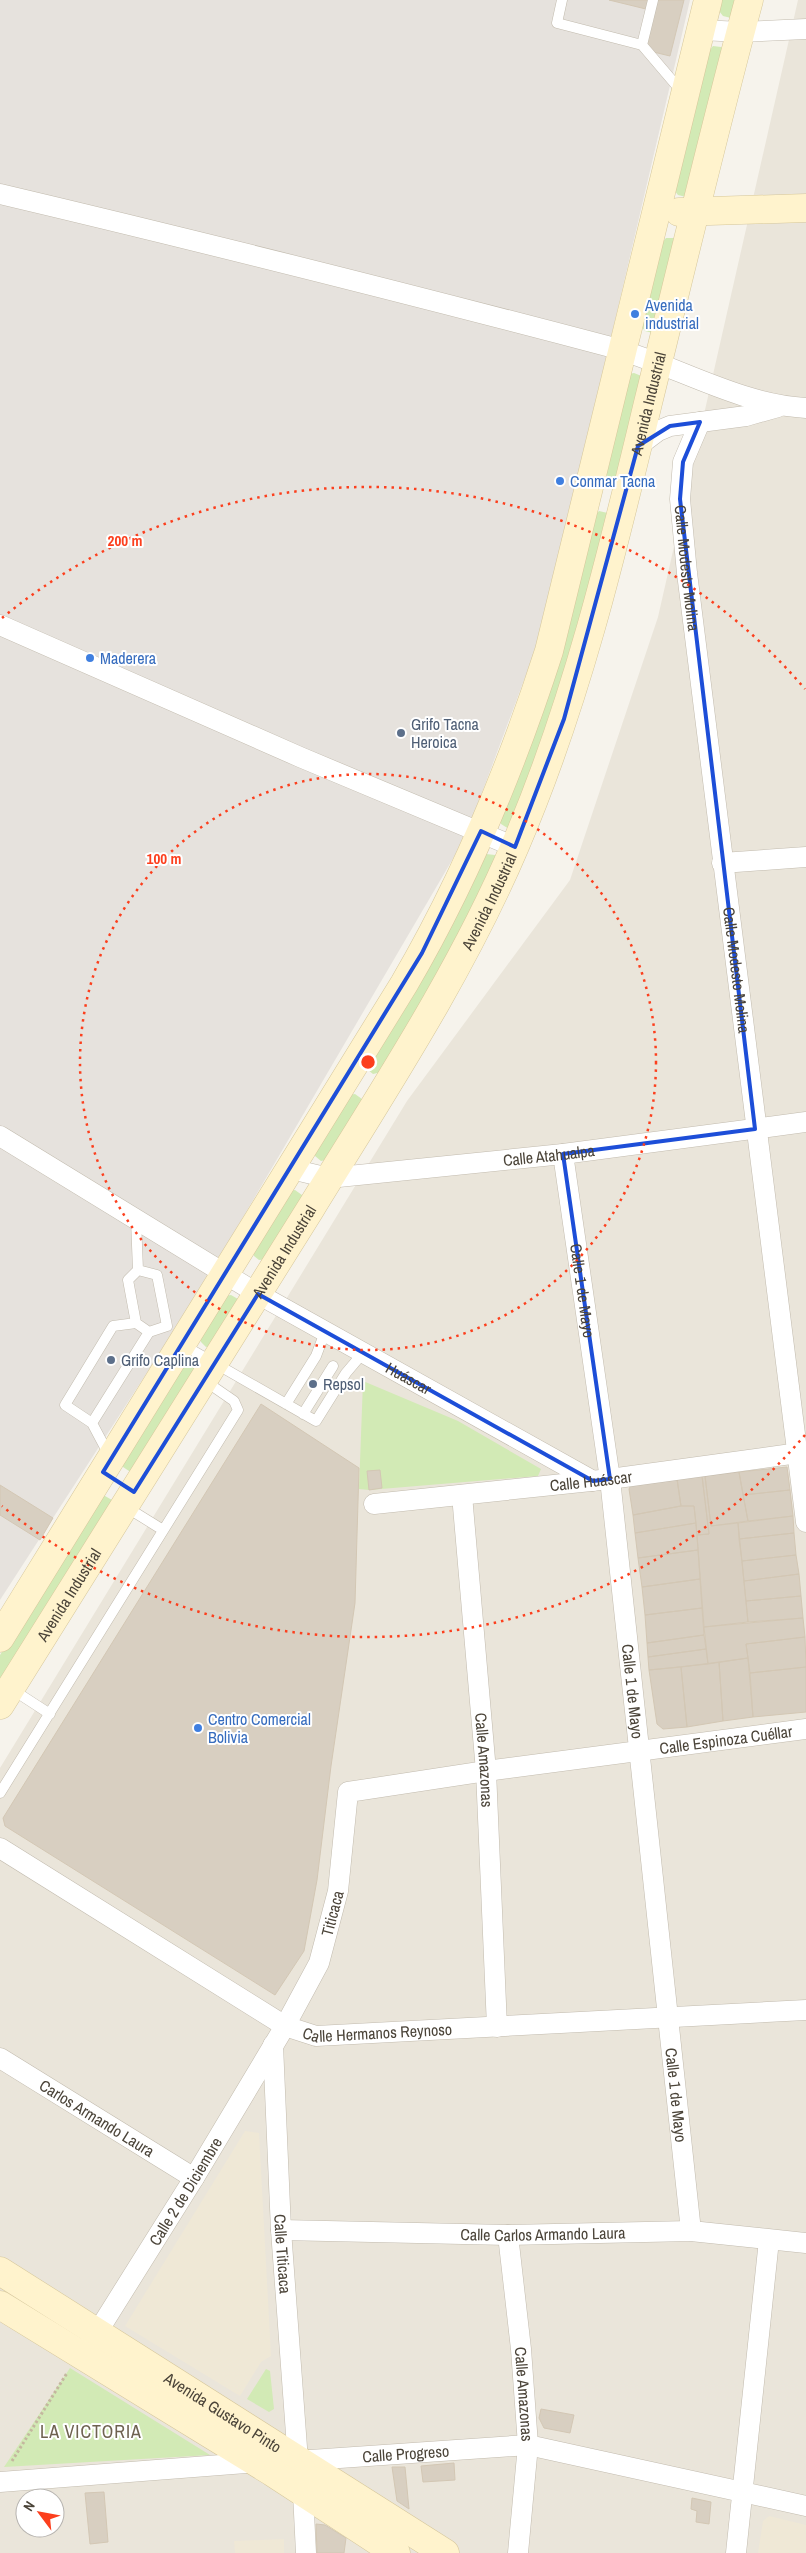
<svg xmlns="http://www.w3.org/2000/svg" width="806" height="2553" font-family="'Archivo Narrow',sans-serif">
<style>
.residential{fill:#eae5da;fill-rule:evenodd}
.industrial{fill:#e6e2dd}
.education{fill:#efe8d6}
.green{fill:#d2eab5}
.building{fill:#d8cfc1;stroke:#d3c7b4}
.lines{fill:none;stroke-linecap:round;stroke-linejoin:round}
.lane-casing{stroke:#c2bbae;stroke-width:11}
.street-casing{stroke:#c2bbae;stroke-width:21}
.secondary-casing{stroke:#d6c79b;stroke-width:29}
.path{stroke:#c4b79f;stroke-width:3;stroke-dasharray:2.5 2.5;stroke-linecap:butt}
.lane{stroke:#fff;stroke-width:10}
.street{stroke:#fff;stroke-width:20}
.secondary{stroke:#fff3cd;stroke-width:28}
.marked{fill:none;stroke:#1d4ed8;stroke-width:4;stroke-linejoin:round}
.ring{fill:none;stroke:#fc3f1d;stroke-width:2.5;stroke-dasharray:2.5 5}
.shop-dot{fill:#3f7fe0;stroke:#fff;stroke-width:2}
.service-dot{fill:#5c6f8a;stroke:#fff;stroke-width:2}
.labels{text-anchor:middle;dominant-baseline:central;stroke-width:4;stroke-linejoin:round;paint-order:stroke}
.shop-label{font-size:16px;fill:#366cbe;stroke:#fff;text-anchor:start}
.street-label{font-size:16px;fill:#4b4439;stroke:#fff}
.service-label{font-size:16px;fill:#4e5e75;stroke:#fff;text-anchor:start}
.neighbourhood-label{font-size:18px;letter-spacing:1px;fill:#6e6250;stroke:#fff}
.centre{fill:#fc3f1d;stroke:#fff;stroke-width:2.5}
.ring-label{font-size:15px;text-anchor:middle;font-weight:bold;fill:#fc3f1d;stroke:#fff;stroke-width:4;stroke-linejoin:round;paint-order:stroke}
</style>
<rect width="100%" height="100%" fill="#f6f3ec"/>
<!-- residential -->
<path class="residential" d="M798 0H806V2553H0V1768L407 1101 570 880 658 617ZM25 2498H55V2528H25Z"/>
<!-- industrial -->
<path class="industrial" d="M0 0H690L542 632 465 838 201 1289 0 1600Z"/>
<!-- education -->
<path class="education" d="M245 2131 259 2133 271 2356 261 2362 240 2396 125 2326Z
M769 2516 806 2525V2553H758L763 2521Z
M284 2539V2553H235L234 2541Z"/>
<!-- green -->
<path class="green" d="M722 0H739L731 18 723 16 719 11Z
M713 46 721 47 725 51 686 197 678 195 674 190 708 52Z
M666 238H674L653 333 645 331 641 326 661 244Z
M634 373 644 377 617 481 609 479 606 473 629 374Z
M599 511 612 514 561 699 509 829 501 824 499 818 595 515Z
M486 854 495 855 499 863 382 1072 373 1074 368 1070 367 1063 481 856Z
M355 1094 362 1099 364 1104 330 1159 321 1161 315 1156 314 1149 348 1095Z
M295 1190 302 1195 304 1201 268 1259 259 1260 254 1256 252 1249 289 1191Z
M231 1295 238 1299 215 1345 206 1347 201 1342 199 1335 224 1296Z
M189 1363 195 1367 137 1471H129L123 1467 122 1460 182 1364Z
M363 1381 458 1421 541 1469 538 1476 369 1490 359 1489Z
M105 1496 112 1500 0 1683V1655L99 1497Z
M70 2368 210 2455 4 2467Z
M266 2369 270 2371 274 2409 269 2412 247 2399Z"/>
<!-- building -->
<path class="building" d="M609 0H684L670 56 641 49 650 10Z
M261 1404 359 1468 355 1603 331 1766 317 1880 304 1951 275 1995 5 1826 3 1818Z
M787 1467 790 1490 743 1495 739 1472Z
M380 1470 382 1488 369 1490 367 1471Z
M739 1472 748 1521 711 1526 705 1476Z
M702 1476 709 1534 697 1535 694 1506H681L677 1479Z
M702 1476H705L711 1526 738 1523 748 1622 704 1627 697 1535 709 1534Z
M677 1479 681 1506 633 1515 629 1489 632 1483Z
M0 1485 53 1518 40 1540 0 1515Z
M790 1490 793 1516 748 1521 743 1495Z
M681 1506H694L696 1523 635 1533 633 1515Z
M793 1516 794 1533 739 1539 738 1523Z
M696 1523 698 1550 638 1558 635 1533Z
M794 1533 796 1555 742 1561 739 1539Z
M698 1550 700 1579 642 1587 638 1558Z
M796 1555 799 1574 744 1581 742 1561Z
M799 1574 801 1596 746 1601 744 1581Z
M700 1579 702 1608 645 1615 642 1587Z
M801 1596 803 1618 748 1622 746 1601Z
M702 1608 704 1635 647 1643 645 1615Z
M803 1618 805 1637 746 1644 748 1658 708 1664 704 1627Z
M704 1635 706 1649 648 1657 647 1643Z
M805 1637 806 1667 750 1673 746 1644Z
M706 1649 708 1664 649 1670 648 1657Z
M748 1658 753 1717 723 1721 719 1662Z
M719 1662 723 1721 687 1727 681 1667Z
M681 1667 687 1727 663 1729 657 1724 649 1670Z
M806 1667V1712L753 1717 750 1673Z
M541 2409 574 2415 570 2433 544 2428 539 2418Z
M454 2463 455 2480 423 2482 421 2466Z
M392 2467H405L409 2509 397 2501Z
M104 2492 108 2542 90 2544 85 2493Z
M692 2498 711 2502 709 2524 696 2522 697 2511 691 2509Z
M316 2524 325 2525 346 2538 344 2553H317Z"/>
<g class="lines">
<defs>
<path id="lane" d="M562 0 557 23 642 45 682 92
M642 45 653 0
M136 1323 128 1280 138 1270 136 1220
M183 1345 316 1421 346 1373 363 1353
M286 1404 316 1356 325 1332
M303 1414 333 1366
M92 1423 149 1332 167 1326 157 1275 138 1270
M109 1455 92 1423 65 1405 113 1326 136 1323 149 1332
M126 1507 163 1530
M10 1688 50 1714
M0 1793 238 1410 234 1401 205 1381"/>
<g id="street">
<path d="M701 30 741 32 806 29"/>
<path d="M0 194C203 242 405 293 607 346 674 364 736 404 806 408"/>
<path id="s1" d="M700 422 683 462 680 499 687 573 806 1522"/>
<path d="M638 446 658 431 670 426 746 416 778 407"/>
<path d="M0 625 300 757 515 847"/>
<path d="M722 863 806 857"/>
<path id="s2" d="M0 1136 258 1294 593 1481"/>
<path id="s3" d="M563 1154 610 1479 691 2231"/>
<path id="s4" d="M291 1169 329 1178 563 1154 806 1122"/>
<path id="s5" d="M462 1495 486 1771 497 2027"/>
<path id="s6" d="M374 1504 610 1479 806 1452"/>
<path id="s7" d="M0 1848 285 2026 316 2036 806 2010"/>
<path id="s8" d="M273 2045 281 2230 298 2461"/>
<path id="s9" d="M0 2058 194 2178"/>
<path id="s10" d="M281 2230 508 2235 691 2231 806 2243"/>
<path id="s11" d="M508 2235 521 2349 528 2445 518 2553"/>
<path id="s12" d="M90 2344 194 2178 285 2026 319 1963 338 1891 348 1792 486 1771 806 1729"/>
<path id="s13" d="M296 2461 528 2445 806 2506"/>
<path d="M0 2482 260 2462"/>
<path d="M303 2493 306 2553"/>
<path d="M736 2553 769 2240"/>
</g>
<g id="secondary">
<path d="M679 212 806 208"/>
<path d="M0 1638 404 984C465 880 512 766 549 651L708 0"/>
<path id="s14" d="M0 1705C103 1539 208 1374 311 1208 383 1091 461 973 515 846 576 704 612 554 648 403 681 269 713 134 749 0"/>
<path id="s15" d="M0 2271 445 2553"/>
<path d="M0 2305 272 2472 396 2553"/>
</g>
</defs>
<!-- lane casing -->
<use href="#lane" class="lane-casing"/>
<!-- street casing -->
<use href="#street" class="street-casing"/>
<!-- secondary casing -->
<use href="#secondary" class="secondary-casing"/>
<!-- path -->
<path class="path" d="M12 2461 67 2373"/>
<!-- lane -->
<use href="#lane" class="lane"/>
<!-- street -->
<use href="#street" class="street"/>
<!-- secondary -->
<use href="#secondary" class="secondary"/>
</g>
<!-- marked area -->
<path class="marked" d="M700 422 683 462 680 499 755 1129 563 1154 610 1479 593 1481 258 1294 134 1492 103 1472 422 953 481 831 515 847 564 719 638 446 670 426Z"/>
<!-- distance rings -->
<g class="ring">
<circle cx="368" cy="1062" r="288"/>
<path d="M805 1435A575 575 0 0 1 2 1506M2 618A575 575 0 0 1 805 689"/>
</g>
<!-- markers -->
<g class="shop-dot">
<circle cx="635" cy="314" r="5"/>
<circle cx="560" cy="481" r="5"/>
<circle cx="90" cy="658" r="5"/>
<circle cx="198" cy="1728" r="5"/>
</g>
<g class="service-dot">
<circle cx="401" cy="733" r="5"/>
<circle cx="111" cy="1360" r="5"/>
<circle cx="313" cy="1384" r="5"/>
</g>
<g class="labels">
<!-- shop labels -->
<g class="shop-label">
<text x="645" y="305">Avenida<tspan x="645" dy="18">industrial</tspan></text>
<text x="570" y="481">Conmar Tacna</text>
<text x="100" y="658">Maderera</text>
<text x="208" y="1719">Centro Comercial<tspan x="208" dy="18">Bolivia</tspan></text>
</g>
<!-- street labels -->
<g class="street-label">
<text stroke="none"><textPath href="#s14" startOffset="1465">Avenida Industrial</textPath></text>
<text stroke="none"><textPath href="#s1" startOffset="150">Calle Modesto Molina</textPath></text>
<text stroke="none"><textPath href="#s14" startOffset="941">Avenida Industrial</textPath></text>
<text stroke="none"><textPath href="#s1" startOffset="555">Calle Modesto Molina</textPath></text>
<text stroke="none"><textPath href="#s4" startOffset="260">Calle Atahualpa</textPath></text>
<text stroke="none"><textPath href="#s14" startOffset="535">Avenida Industrial</textPath></text>
<text stroke="none"><textPath href="#s3" startOffset="138">Calle 1 de Mayo</textPath></text>
<text stroke="none"><textPath href="#s2" startOffset="475">Huáscar</textPath></text>
<text stroke="none"><textPath href="#s6" startOffset="218">Calle Huáscar</textPath></text>
<text stroke="none"><textPath href="#s14" startOffset="130">Avenida Industrial</textPath></text>
<text stroke="none"><textPath href="#s3" startOffset="542">Calle 1 de Mayo</textPath></text>
<text stroke="none"><textPath href="#s12" startOffset="1000">Calle Espinoza Cuéllar</textPath></text>
<text stroke="none"><textPath href="#s5" startOffset="266">Calle Amazonas</textPath></text>
<text stroke="none"><textPath href="#s12" startOffset="496">Titicaca</textPath></text>
<text stroke="none"><textPath href="#s7" startOffset="430">Calle Hermanos Reynoso</textPath></text>
<text stroke="none"><textPath href="#s3" startOffset="948">Calle 1 de Mayo</textPath></text>
<text stroke="none"><textPath href="#s9" startOffset="114">Carlos Armando Laura</textPath></text>
<text stroke="none"><textPath href="#s12" startOffset="180">Calle 2 de Diciembre</textPath></text>
<text stroke="none"><textPath href="#s10" startOffset="262">Calle Carlos Armando Laura</textPath></text>
<text stroke="none"><textPath href="#s8" startOffset="209">Calle Titicaca</textPath></text>
<text stroke="none"><textPath href="#s11" startOffset="160">Calle Amazonas</textPath></text>
<text stroke="none"><textPath href="#s15" startOffset="264">Avenida Gustavo Pinto</textPath></text>
<text stroke="none"><textPath href="#s13" startOffset="110">Calle Progreso</textPath></text>
</g>
<!-- service labels -->
<g class="service-label">
<text x="411" y="724">Grifo Tacna<tspan x="411" dy="18">Heroica</tspan></text>
<text x="121" y="1360">Grifo Caplina</text>
<text x="323" y="1384">Repsol</text>
</g>
<!-- neighbourhood labels -->
<g class="neighbourhood-label">
<text x="91" y="2431">LA VICTORIA</text>
</g>
</g>
<circle cx="368" cy="1062" r="8" class="centre"/>
<g class="ring-label">
<text x="125" y="546">200 m</text>
<text x="164" y="864">100 m</text>
</g>
<!-- north arrow -->
<g transform="translate(40 2513) rotate(302)"><circle r="24" fill="#ffffff" stroke="#b7b4b0"/>
<path d="M0-4L9 19L0 12L-9 19Z" fill="#fc3f1d"/>
<text y="-8" font-size="14" font-weight="bold" text-anchor="middle" fill="#4b4439">N</text>
</g>
</svg>
